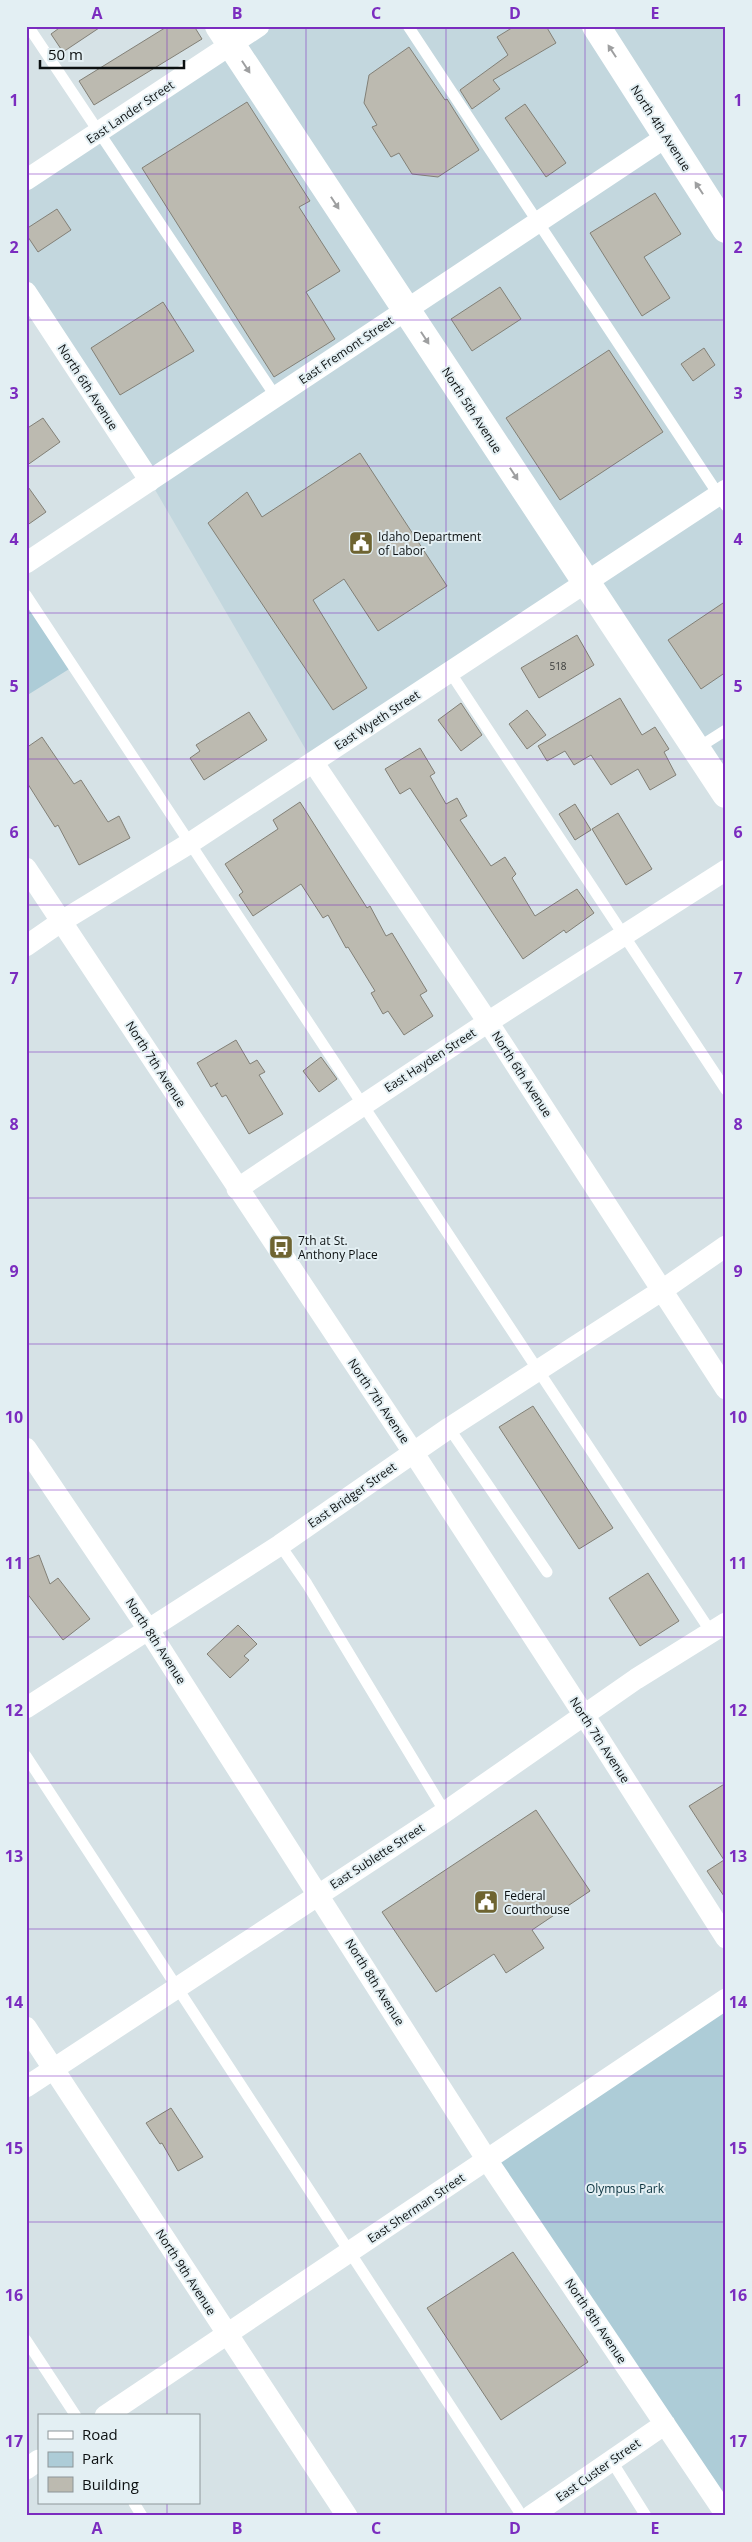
<svg xmlns="http://www.w3.org/2000/svg" width="752" height="2542" font-family="'Open Sans',sans-serif">
<style>
.built{fill:#c3d7de}
.green{fill:#adccd7}
.building{fill:#bcbab0;stroke:#828077}
.lines{fill:none;stroke-linecap:round;stroke-linejoin:round}
.service{stroke:#fff;stroke-width:11}
.minor{stroke:#fff;stroke-width:21}
.primary{stroke:#fff;stroke-width:28}
.oneway{fill:#9e9fa0}
.grid{fill:none;stroke:#7b2cbf;stroke-width:1;stroke-opacity:0.55}
.labels{text-anchor:middle;dominant-baseline:central;stroke-width:4;stroke-linejoin:round;paint-order:stroke}
.number-label{font-size:10px;fill:#383a39}
.street-label{font-size:12px;fill:#0c1011;stroke:#e3eff3}
.poi-label{font-size:12px;fill:#0c1011;stroke:#e3eff3;text-anchor:start}
.park-label{font-size:12px;fill:#0a333f;stroke:#e3eff3}
.neatline{fill:none;stroke:#7b2cbf;stroke-width:2}
.grid-label{font-size:16px;text-anchor:middle;font-weight:bold;fill:#7b2cbf}
</style>
<rect width="100%" height="100%" fill="#d6e2e6"/>
<!-- built -->
<path class="built" d="M219 26H726V794L586 582 313 762 150 481 26 292V179L231 45Z"/>
<!-- green -->
<path class="green" d="M26 595 74 666 26 696Z
M726 1999V2515L487 2160Z"/>
<!-- building -->
<path class="building" d="M62 26H102L63 52 51 34Z
M168 26H194L202 39 94 105 79 81Z
M515 26H546L556 43 493 80 500 89 472 109 460 90 508 55 497 37Z
M409 47 445 100 447 99 479 150 438 177 412 174 399 153 391 157 372 127 377 125 364 103 369 75Z
M247 102 310 201 299 207 340 271 306 292 335 339 274 377 142 168Z
M525 104 566 163 546 177 505 118Z
M655 193 681 234 644 257 670 298 642 316 590 233Z
M57 209 71 230 38 252 26 234V229Z
M500 287 521 319 472 351 451 319Z
M163 302 194 351 120 395 91 348Z
M704 348 715 365 693 381 681 364Z
M609 350 663 432 560 500 506 418Z
M43 418 60 442 26 466V429Z
M360 453 447 586 378 631 344 579 313 600 367 688 333 710 208 523 247 492 262 517Z
M26 484 46 512 26 526Z
M726 601V672L701 689 668 640Z
M577 635 594 665 539 698 521 668Z
M620 698 642 735 655 727 669 749 664 752 676 775 650 790 638 769 611 785 591 755 574 765 565 751 547 761 538 746Z
M461 703 482 735 461 751 438 720Z
M527 710 546 735 527 749 509 724Z
M249 712 267 740 204 780 190 758 200 751 196 745Z
M42 737 74 784 81 780 108 822 119 816 130 838 79 865 58 825 55 827 26 781V748Z
M420 748 435 773 430 776 446 804 457 798 467 816 460 820 491 866 505 857 516 874 512 878 535 916 577 889 594 913 566 933 564 930 523 959 410 788 400 794 385 769Z
M300 802 367 908 370 906 386 936 392 933 427 991 420 995 433 1016 404 1035 388 1011 383 1014 371 993 375 991 348 947 346 948 328 915 323 918 301 884 253 916 239 895 243 892 225 864 278 829 273 820Z
M575 804 591 830 575 840 559 814Z
M618 813 652 869 626 885 592 829Z
M236 1040 250 1064 257 1060 265 1072 259 1075 283 1114 249 1134 226 1095 222 1097 215 1085 218 1083 211 1087 197 1063Z
M321 1057 337 1079 319 1092 303 1071Z
M533 1406 613 1528 579 1549 499 1427Z
M39 1555 50 1584 58 1578 90 1619 63 1640 26 1592V1560Z
M648 1573 679 1621 640 1646 609 1598Z
M238 1625 257 1644 244 1656 249 1660 230 1678 207 1654Z
M726 1783V1899L707 1871 724 1860 689 1806Z
M536 1810 590 1891 532 1930 544 1948 506 1973 494 1954 436 1992 382 1912Z
M171 2108 203 2157 178 2171 162 2143 160 2144 146 2123Z
M513 2252 588 2362 501 2420 427 2308Z"/>
<g class="lines">
<!-- service -->
<path class="service" d="M28 26 276 397
M408 26 726 506
M26 595 711 1632
M450 672 726 1090
M696 749 726 730
M449 1428 547 1572
M280 1545 307 1584 445 1812
M26 1756 522 2516
M26 2340 76 2416
M611 2460 646 2516
M134 2503 142 2516"/>
<!-- minor -->
<path class="minor" d="M26 180 259 26
M26 292 150 481
M26 563 666 137
M313 762 488 1022 726 1389
M26 868 413 1452 584 1715 726 1938
M26 946 62 921 190 843 726 490
M237 1189 488 1022 726 870
M26 1448 148 1629 487 2160 726 2515
M26 1708 280 1545 449 1428 661 1291 726 1246
M26 2027 347 2516
M26 2087 445 1812 636 1679 726 1623
M105 2416 726 1999
M26 2469 39 2460
M531 2516 665 2424"/>
<!-- primary -->
<path class="primary" d="M219 26 726 794
M596 26 726 229"/>
</g>
<!-- one-way arrows -->
<defs><path id="oneway-solid" d="M-6-.8H1V-3.2L6.5 0L1 3.2V.8H-6Z" transform="scale(1.25)"/></defs>
<g class="oneway">
<use href="#oneway-solid" transform="translate(612 51) rotate(-123)"/>
<use href="#oneway-solid" transform="translate(246 67) rotate(57)"/>
<use href="#oneway-solid" transform="translate(699 188) rotate(-123)"/>
<use href="#oneway-solid" transform="translate(335 203) rotate(57)"/>
<use href="#oneway-solid" transform="translate(425 338) rotate(57)"/>
<use href="#oneway-solid" transform="translate(514 474) rotate(57)"/>
</g>
<!-- grid -->
<path class="grid" d="M167 26V2416M306 26V2516M446 26V2516M585 26V2516M26 174H726M26 320H726M26 466H726M26 613H726M26 759H726M26 905H726M26 1052H726M26 1198H726M26 1344H726M26 1490H726M26 1637H726M26 1783H726M26 1929H726M26 2076H726M26 2222H726M26 2368H726M167 2503V2516"/>
<!-- icons -->
<defs>
<symbol id="civic-square" viewBox="-11 -11 22 22"><rect x="-9" y="-9" width="18" height="18" rx="4" fill="#6e6431" stroke="#e3eff3"/><path d="M-.6-6.5H3V-4.5H.6V-3L4-1V1h2V6H-6V1h2V-1L-.6-3ZM-1.2 2.5V6h2.4V2.5Z" fill="#fff"/></symbol>
<symbol id="bus-square" viewBox="-11 -11 22 22"><rect x="-9" y="-9" width="18" height="18" rx="4" fill="#6e6431" stroke="#e3eff3"/><path d="M-5-6H5V4H4V6H2V4H-2V6H-4V4H-5ZM-3.5-4V0h7V-4ZM-3.5 1.2v1.5H-2V1.2ZM2 1.2v1.5H3.5V1.2Z" fill="#fff"/></symbol>
</defs>
<g fill-rule="evenodd">
<use href="#civic-square" x="347" y="529" width="28" height="28"/>
<use href="#bus-square" x="267" y="1233" width="28" height="28"/>
<use href="#civic-square" x="472" y="1888" width="28" height="28"/>
</g>
<g class="labels">
<!-- number labels -->
<g class="number-label">
<text x="558" y="666">518</text>
</g>
<!-- street labels -->
<g class="street-label">
<text transform="translate(130 112) rotate(-34)">East Lander Street</text>
<text transform="translate(661 128) rotate(57)">North 4th Avenue</text>
<text transform="translate(346 350) rotate(-34)">East Fremont Street</text>
<text transform="translate(88 387) rotate(57)">North 6th Avenue</text>
<text transform="translate(472 410) rotate(57)">North 5th Avenue</text>
<text transform="translate(377 720) rotate(-33)">East Wyeth Street</text>
<text transform="translate(430 1060) rotate(-33)">East Hayden Street</text>
<text transform="translate(156 1064) rotate(57)">North 7th Avenue</text>
<text transform="translate(522 1074) rotate(57)">North 6th Avenue</text>
<text transform="translate(379 1401) rotate(56)">North 7th Avenue</text>
<text transform="translate(352 1495) rotate(-35)">East Bridger Street</text>
<text transform="translate(156 1641) rotate(57)">North 8th Avenue</text>
<text transform="translate(600 1740) rotate(57)">North 7th Avenue</text>
<text transform="translate(377 1856) rotate(-33)">East Sublette Street</text>
<text transform="translate(375 1982) rotate(58)">North 8th Avenue</text>
<text transform="translate(416 2208) rotate(-34)">East Sherman Street</text>
<text transform="translate(186 2272) rotate(57)">North 9th Avenue</text>
<text transform="translate(596 2321) rotate(56)">North 8th Avenue</text>
<text transform="translate(598 2470) rotate(-35)">East Custer Street</text>
</g>
<!-- poi labels -->
<g class="poi-label">
<text x="378" y="536">Idaho Department<tspan x="378" dy="14">of Labor</tspan></text>
<text x="298" y="1240">7th at St.<tspan x="298" dy="14">Anthony Place</tspan></text>
<text x="504" y="1895">Federal<tspan x="504" dy="14">Courthouse</tspan></text>
</g>
<!-- park labels -->
<g class="park-label">
<text x="625" y="2188">Olympus Park</text>
</g>
</g>
<!-- border -->
<rect width="752" height="2542" fill="none" stroke="#e3eff3" stroke-width="55"/>
<!-- legend -->
<rect x="38" y="2414" width="162" height="90" fill="#e3eff3" stroke="#8d9699"/>
<rect x="48" y="2431" width="25" height="8" fill="#ffffff" stroke="#8d9699"/>
<text x="82" y="2440" font-size="15" fill="#0c1011">Road</text>
<rect x="48" y="2452" width="25" height="15" fill="#adccd7" stroke="#8d9699"/>
<text x="82" y="2464" font-size="15" fill="#0c1011">Park</text>
<rect x="48" y="2477" width="25" height="15" fill="#bcbab0" stroke="#8d9699"/>
<text x="82" y="2490" font-size="15" fill="#0c1011">Building</text>
<!-- scale -->
<path d="M40 60v8h144v-8" fill="none" stroke="#0c1011" stroke-width="2.5"/>
<text x="48" y="60" font-size="15" fill="#0c1011" stroke="#e3eff3" stroke-width="4" paint-order="stroke">50 m</text>
<rect x="28" y="28" width="696" height="2486" class="neatline"/>
<g class="grid-label">
<text x="97" y="19">A</text>
<text x="237" y="19">B</text>
<text x="376" y="19">C</text>
<text x="515" y="19">D</text>
<text x="655" y="19">E</text>
<text x="14" y="106">1</text>
<text x="738" y="106">1</text>
<text x="14" y="253">2</text>
<text x="738" y="253">2</text>
<text x="14" y="399">3</text>
<text x="738" y="399">3</text>
<text x="14" y="545">4</text>
<text x="738" y="545">4</text>
<text x="14" y="692">5</text>
<text x="738" y="692">5</text>
<text x="14" y="838">6</text>
<text x="738" y="838">6</text>
<text x="14" y="984">7</text>
<text x="738" y="984">7</text>
<text x="14" y="1130">8</text>
<text x="738" y="1130">8</text>
<text x="14" y="1277">9</text>
<text x="738" y="1277">9</text>
<text x="14" y="1423">10</text>
<text x="738" y="1423">10</text>
<text x="14" y="1569">11</text>
<text x="738" y="1569">11</text>
<text x="14" y="1716">12</text>
<text x="738" y="1716">12</text>
<text x="14" y="1862">13</text>
<text x="738" y="1862">13</text>
<text x="14" y="2008">14</text>
<text x="738" y="2008">14</text>
<text x="14" y="2154">15</text>
<text x="738" y="2154">15</text>
<text x="14" y="2301">16</text>
<text x="738" y="2301">16</text>
<text x="14" y="2447">17</text>
<text x="738" y="2447">17</text>
<text x="97" y="2534">A</text>
<text x="237" y="2534">B</text>
<text x="376" y="2534">C</text>
<text x="515" y="2534">D</text>
<text x="655" y="2534">E</text>
</g>
</svg>
